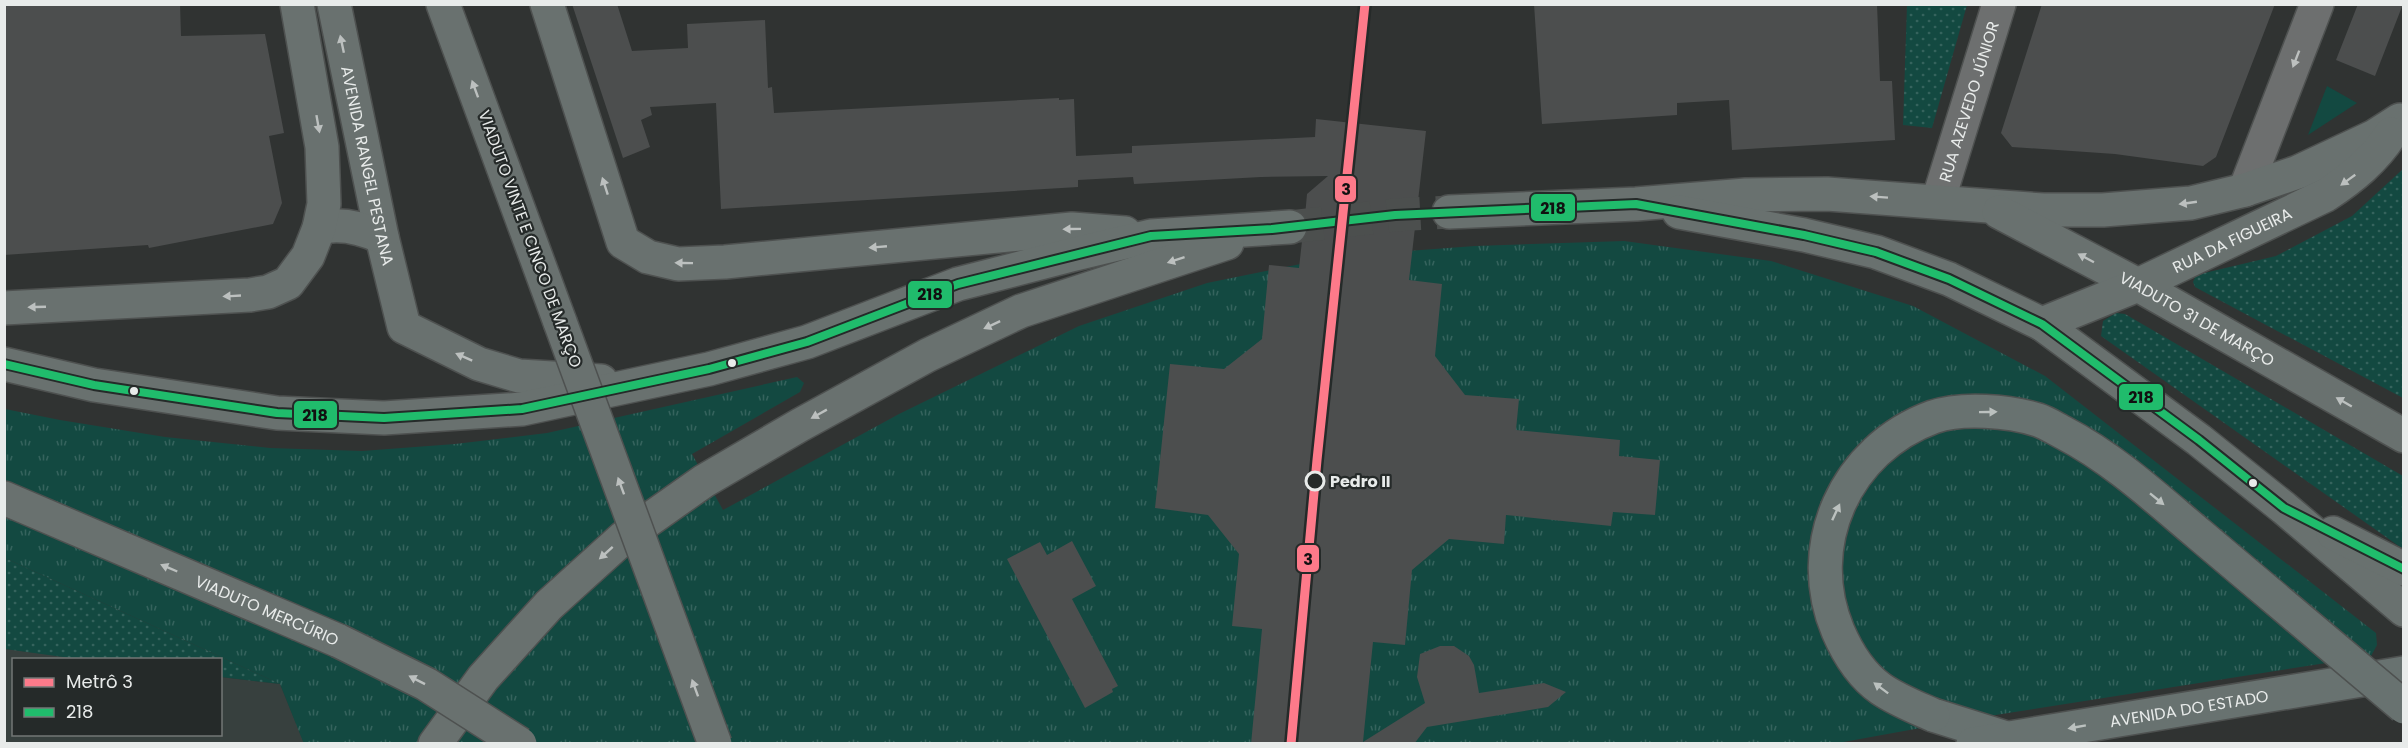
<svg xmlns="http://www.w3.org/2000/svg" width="2408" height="748" font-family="Poppins,sans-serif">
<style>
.built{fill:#37403e}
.grass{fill:url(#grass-tufts)}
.park{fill:url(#park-dots)}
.garden{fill:#134941}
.building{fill:#4c4e4e}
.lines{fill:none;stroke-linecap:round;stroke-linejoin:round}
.primary-tunnel{stroke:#4c4f4e;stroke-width:33;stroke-dasharray:33 16;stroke-linecap:butt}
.minor-casing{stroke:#4e5150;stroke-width:36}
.tertiary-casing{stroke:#4e5150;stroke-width:36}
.primary-casing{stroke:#4e5150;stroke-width:36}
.trunk-casing{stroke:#4e5150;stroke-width:36}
.minor{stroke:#6d6f6f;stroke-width:33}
.tertiary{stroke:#6d6f6f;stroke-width:33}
.primary{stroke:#69716f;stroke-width:33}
.trunk{stroke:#687270;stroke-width:33}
.primary-bridge-casing{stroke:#4e5150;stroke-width:36;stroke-linecap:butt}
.trunk-bridge-casing{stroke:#4e5150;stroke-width:36;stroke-linecap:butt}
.primary-bridge{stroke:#69716f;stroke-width:33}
.trunk-bridge{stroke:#687270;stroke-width:33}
.bus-1-casing{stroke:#252a29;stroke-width:12}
.bus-1{stroke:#20bc6c;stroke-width:8}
.metro-1-casing{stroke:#252a29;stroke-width:14}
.metro-1{stroke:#fd7a8a;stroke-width:9}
.oneway{fill:#bcc0bf}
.oneway2{fill:#bdc0bf}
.oneway3{fill:#bbc1bf}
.bus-dot{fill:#e8ebea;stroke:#252a29;stroke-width:2}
.stop-dot{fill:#252a29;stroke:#e8ebea;stroke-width:3}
.labels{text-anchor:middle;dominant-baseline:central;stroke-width:4.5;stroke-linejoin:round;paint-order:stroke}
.street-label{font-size:16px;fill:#e8ebea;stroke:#252a29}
.stop-label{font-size:16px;font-weight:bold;fill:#e8ebea;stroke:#252a29;text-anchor:start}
.line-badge{stroke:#252a29;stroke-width:2}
.pale-badge-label{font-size:16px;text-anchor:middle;font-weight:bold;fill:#111}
</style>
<defs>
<pattern id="grass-tufts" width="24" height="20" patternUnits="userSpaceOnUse" patternTransform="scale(1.5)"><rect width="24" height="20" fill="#134941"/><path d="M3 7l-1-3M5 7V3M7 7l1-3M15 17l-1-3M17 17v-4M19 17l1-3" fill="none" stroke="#35635d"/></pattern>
<pattern id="park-dots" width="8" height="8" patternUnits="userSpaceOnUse" patternTransform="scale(1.5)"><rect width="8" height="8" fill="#134941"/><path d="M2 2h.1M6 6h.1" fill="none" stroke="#35635d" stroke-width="1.8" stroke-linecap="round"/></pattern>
</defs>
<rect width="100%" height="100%" fill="#303332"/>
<!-- built -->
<path class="built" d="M5 649 85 659 14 660V734H220L221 677 280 684 304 743 5 744Z"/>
<!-- grass -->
<path class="grass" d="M1624 241 1771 261 1913 306 2045 376 2376 633 2377 645 2371 656 1970 719 1838 743 304 744 280 684 5 558V409L60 420 165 437 270 448 362 451 455 444 547 433 797 377 804 383 800 392 692 454 723 510 899 414 1079 326 1207 283 1340 256 1475 246Z"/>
<!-- park -->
<path class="park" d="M1907 5H1967L1932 128 1903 125Z
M2403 169V398L2195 287 2193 282 2196 275 2276 256 2352 216Z
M2116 313 2125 314 2403 476V549L2101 336 2103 321Z
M5 558 280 684 221 677 220 660H85L5 649Z"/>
<!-- garden -->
<path class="garden" d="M2327 86 2357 103 2308 135Z"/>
<!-- building -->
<path class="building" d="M4 4H180L181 36 265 34 284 133 269 136 282 203 273 224 149 248 148 245 4 255Z
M572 4H617L632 51 688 48 687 24 765 20 768 88 772 87 774 113 1059 98V100L1074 99 1076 156 1132 153V146L1315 137 1316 119 1426 131 1409 280 1442 284 1435 356 1465 395 1519 399 1516 430 1620 440 1619 456 1660 460 1655 515 1613 512 1611 526 1506 515 1504 544 1449 539 1412 570 1405 645 1373 642 1363 742 1425 703 1417 677 1420 654 1440 646H1454L1469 656 1474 665 1479 693 1544 683 1566 692 1548 707 1427 727 1414 744H1251L1262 629 1232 626 1239 554 1208 515 1155 508 1170 364 1224 369 1262 339 1269 265 1299 268 1302 241 1307 235 1309 226 1305 216 1307 194 1328 176 1261 177 1134 184 1133 177 1078 180V187L721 209 716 103 650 107 652 115 641 120 650 147 623 158Z
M1534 4H1877L1880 81H1892L1895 140 1732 150 1729 100 1677 103V115L1542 124Z
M2042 4H2275L2216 157 2203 166 2115 154 2012 147 2001 133Z
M2358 4H2403L2375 76 2336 60Z
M1072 541 1096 586 1072 599 1118 686 1112 689 1113 692 1085 708 1007 559 1040 542 1047 555Z"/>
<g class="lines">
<!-- primary-tunnel -->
<path class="primary-tunnel" d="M1290 227 1395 215 1449 212"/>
<defs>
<path id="minor" d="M2245 190 2317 4"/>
<g id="tertiary">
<path id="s1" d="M1938 201 1999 4"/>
</g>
<g id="primary">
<path id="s2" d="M334 4 382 237 404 327 479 364 519 376 601 381"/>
<path d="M443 4 560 322"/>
<path d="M547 4 623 242 648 257 678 264 725 262 1072 229 1125 233"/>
<path d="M1449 212 1636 204 1746 195 1827 194 2043 210H2103L2191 203 2245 190 2298 172 2375 136 2400 120"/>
<path d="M1679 212 1804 235 1876 252 1949 279 2042 324 2199 440 2284 508 2404 610"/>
<path id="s3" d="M1999 212 2138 285 2404 436"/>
<path d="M319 228C341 222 362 228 382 237"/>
<path d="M4 308 250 295 268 292 288 283 308 256 319 228 324 204 322 147 297 4"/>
<path id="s4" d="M2042 324 2138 285 2326 195C2352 178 2374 160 2391 134"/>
<path d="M4 364 94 385 277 413 384 418 522 409 709 369 807 342 958 284 1071 255 1151 236 1290 227"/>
<path id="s5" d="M4 498 339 641"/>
<path d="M2333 533 2404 569"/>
<path d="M435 744 483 678 549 605 623 538 704 481 800 425 928 355 1021 311 1227 243"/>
</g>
<g id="trunk">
<path d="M1933 715 2003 737"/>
<path id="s6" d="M1973 744 2404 673"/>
</g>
</defs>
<!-- minor casing -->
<use href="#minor" class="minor-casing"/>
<!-- tertiary casing -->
<use href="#tertiary" class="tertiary-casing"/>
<!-- primary casing -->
<use href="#primary" class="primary-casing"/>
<!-- trunk casing -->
<use href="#trunk" class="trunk-casing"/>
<!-- minor -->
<use href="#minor" class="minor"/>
<!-- tertiary -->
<use href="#tertiary" class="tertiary"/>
<!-- primary -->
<use href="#primary" class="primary"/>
<!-- trunk -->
<use href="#trunk" class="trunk"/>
<defs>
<path id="primary-bridge" d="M560 322 715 744
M339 641 426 684 520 744"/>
<path id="trunk-bridge" d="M1933 715C1915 707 1897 700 1881 689 1861 675 1847 652 1838 631 1802 546 1845 449 1933 417 1962 407 2009 411 2038 420 2047 423 2056 429 2064 433 2114 459 2157 499 2200 535 2268 592 2336 650 2404 707"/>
</defs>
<!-- primary-bridge casing -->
<use href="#primary-bridge" class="primary-bridge-casing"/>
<!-- trunk-bridge casing -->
<use href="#trunk-bridge" class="trunk-bridge-casing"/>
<!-- primary-bridge -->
<use href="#primary-bridge" class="primary-bridge"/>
<!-- trunk-bridge -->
<use href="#trunk-bridge" class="trunk-bridge"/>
<defs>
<path id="bus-1" d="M4 364 94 385 277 413 384 418 522 409 709 369 807 342 958 284 1151 236 1272 229 1395 215 1636 204 1804 235 1876 252 1949 279 2042 324 2199 440 2284 508 2404 569"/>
</defs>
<!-- bus-1 casing -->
<use href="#bus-1" class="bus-1-casing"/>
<!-- bus-1 -->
<use href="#bus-1" class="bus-1"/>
<defs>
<path id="metro-1" d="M1291 744 1317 460 1365 4"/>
</defs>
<!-- metro-1 casing -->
<use href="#metro-1" class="metro-1-casing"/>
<!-- metro-1 -->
<use href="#metro-1" class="metro-1"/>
</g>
<!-- one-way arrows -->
<defs><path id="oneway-solid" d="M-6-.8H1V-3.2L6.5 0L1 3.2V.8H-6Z" transform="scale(1.5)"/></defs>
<g class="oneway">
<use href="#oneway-solid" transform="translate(342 44) rotate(-102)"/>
<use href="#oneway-solid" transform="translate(475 89) rotate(-110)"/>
<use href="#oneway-solid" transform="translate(318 124) rotate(80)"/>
<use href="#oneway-solid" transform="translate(2348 180) rotate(144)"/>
<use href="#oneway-solid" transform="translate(605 186) rotate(-108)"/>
<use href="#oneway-solid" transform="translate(1879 197) rotate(-176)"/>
<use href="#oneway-solid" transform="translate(2188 203) rotate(172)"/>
<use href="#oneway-solid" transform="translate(1072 229) rotate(179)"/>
<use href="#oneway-solid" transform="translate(878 247) rotate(175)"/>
<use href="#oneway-solid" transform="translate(2086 258) rotate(-152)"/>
<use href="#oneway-solid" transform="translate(1176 260) rotate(162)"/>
<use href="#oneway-solid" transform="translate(684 263) rotate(-179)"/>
<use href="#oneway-solid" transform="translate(232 296) rotate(177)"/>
<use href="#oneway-solid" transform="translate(37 307) rotate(178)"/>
<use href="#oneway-solid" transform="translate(992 325) rotate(155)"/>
<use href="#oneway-solid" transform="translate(464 357) rotate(-156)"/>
<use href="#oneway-solid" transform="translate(2344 402) rotate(-150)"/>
<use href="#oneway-solid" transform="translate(819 414) rotate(151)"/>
<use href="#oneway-solid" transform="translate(621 486) rotate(-110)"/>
<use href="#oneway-solid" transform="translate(606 553) rotate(138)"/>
<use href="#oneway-solid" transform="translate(169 568) rotate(-157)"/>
<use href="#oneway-solid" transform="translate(417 680) rotate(-153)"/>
<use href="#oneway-solid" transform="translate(695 688) rotate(-110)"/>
</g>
<use class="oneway2" href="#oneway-solid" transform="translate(2296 59) rotate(111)"/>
<g class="oneway3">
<use href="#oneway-solid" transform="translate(1988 412) rotate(-1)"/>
<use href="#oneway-solid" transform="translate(2157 499) rotate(39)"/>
<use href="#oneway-solid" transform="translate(1836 512) rotate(-65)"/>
<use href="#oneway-solid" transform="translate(1881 688) rotate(-143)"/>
<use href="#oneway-solid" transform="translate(2077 727) rotate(170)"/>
</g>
<!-- markers -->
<g class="bus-dot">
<circle cx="732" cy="363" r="5"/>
<circle cx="134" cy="391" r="5"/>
<circle cx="2253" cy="483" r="5"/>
</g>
<circle class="stop-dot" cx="1315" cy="481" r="9"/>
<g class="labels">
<!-- street labels -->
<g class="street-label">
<text stroke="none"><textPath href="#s1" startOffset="104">RUA AZEVEDO JÚNIOR</textPath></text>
<text stroke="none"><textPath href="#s2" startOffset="165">AVENIDA RANGEL PESTANA</textPath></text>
<text transform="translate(530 239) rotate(70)">VIADUTO VINTE E CINCO DE MARÇO</text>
<text stroke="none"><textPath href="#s4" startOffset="208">RUA DA FIGUEIRA</textPath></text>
<text stroke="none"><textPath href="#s3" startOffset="225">VIADUTO 31 DE MARÇO</textPath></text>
<text stroke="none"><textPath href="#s5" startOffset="286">VIADUTO MERCÚRIO</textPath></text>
<text stroke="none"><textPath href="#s6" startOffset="219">AVENIDA DO ESTADO</textPath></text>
</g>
<!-- stop labels -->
<g class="stop-label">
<text x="1330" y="481">Pedro II</text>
</g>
</g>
<g class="line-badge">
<rect x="1334" y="175" width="23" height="28" rx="6" fill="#fd7a8a"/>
<rect x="1530" y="193" width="46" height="29" rx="6" fill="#20bc6c"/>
<rect x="907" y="280" width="46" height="29" rx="6" fill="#20bc6c"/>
<rect x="2118" y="383" width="46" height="28" rx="6" fill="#20bc6c"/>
<rect x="293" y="400" width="45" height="29" rx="6" fill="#20bc6c"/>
<rect x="1296" y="544" width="24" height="29" rx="6" fill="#fd7a8a"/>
</g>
<g class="pale-badge-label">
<text x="1346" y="195">3</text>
<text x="1553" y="214">218</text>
<text x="930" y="300">218</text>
<text x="2141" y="403">218</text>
<text x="315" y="421">218</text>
<text x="1308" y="565">3</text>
</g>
<!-- border -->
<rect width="2408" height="748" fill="none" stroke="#e8ebea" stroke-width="12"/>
<!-- legend -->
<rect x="12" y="658" width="210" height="78" fill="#252a29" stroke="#737776" stroke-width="1.5"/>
<rect x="24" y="678" width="30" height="9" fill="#fd7a8a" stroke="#737776" stroke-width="1.5"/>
<text x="66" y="688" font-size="18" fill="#e8ebea">Metrô 3</text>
<rect x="24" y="708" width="30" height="9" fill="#20bc6c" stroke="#737776" stroke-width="1.5"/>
<text x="66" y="718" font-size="18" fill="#e8ebea">218</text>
</svg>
